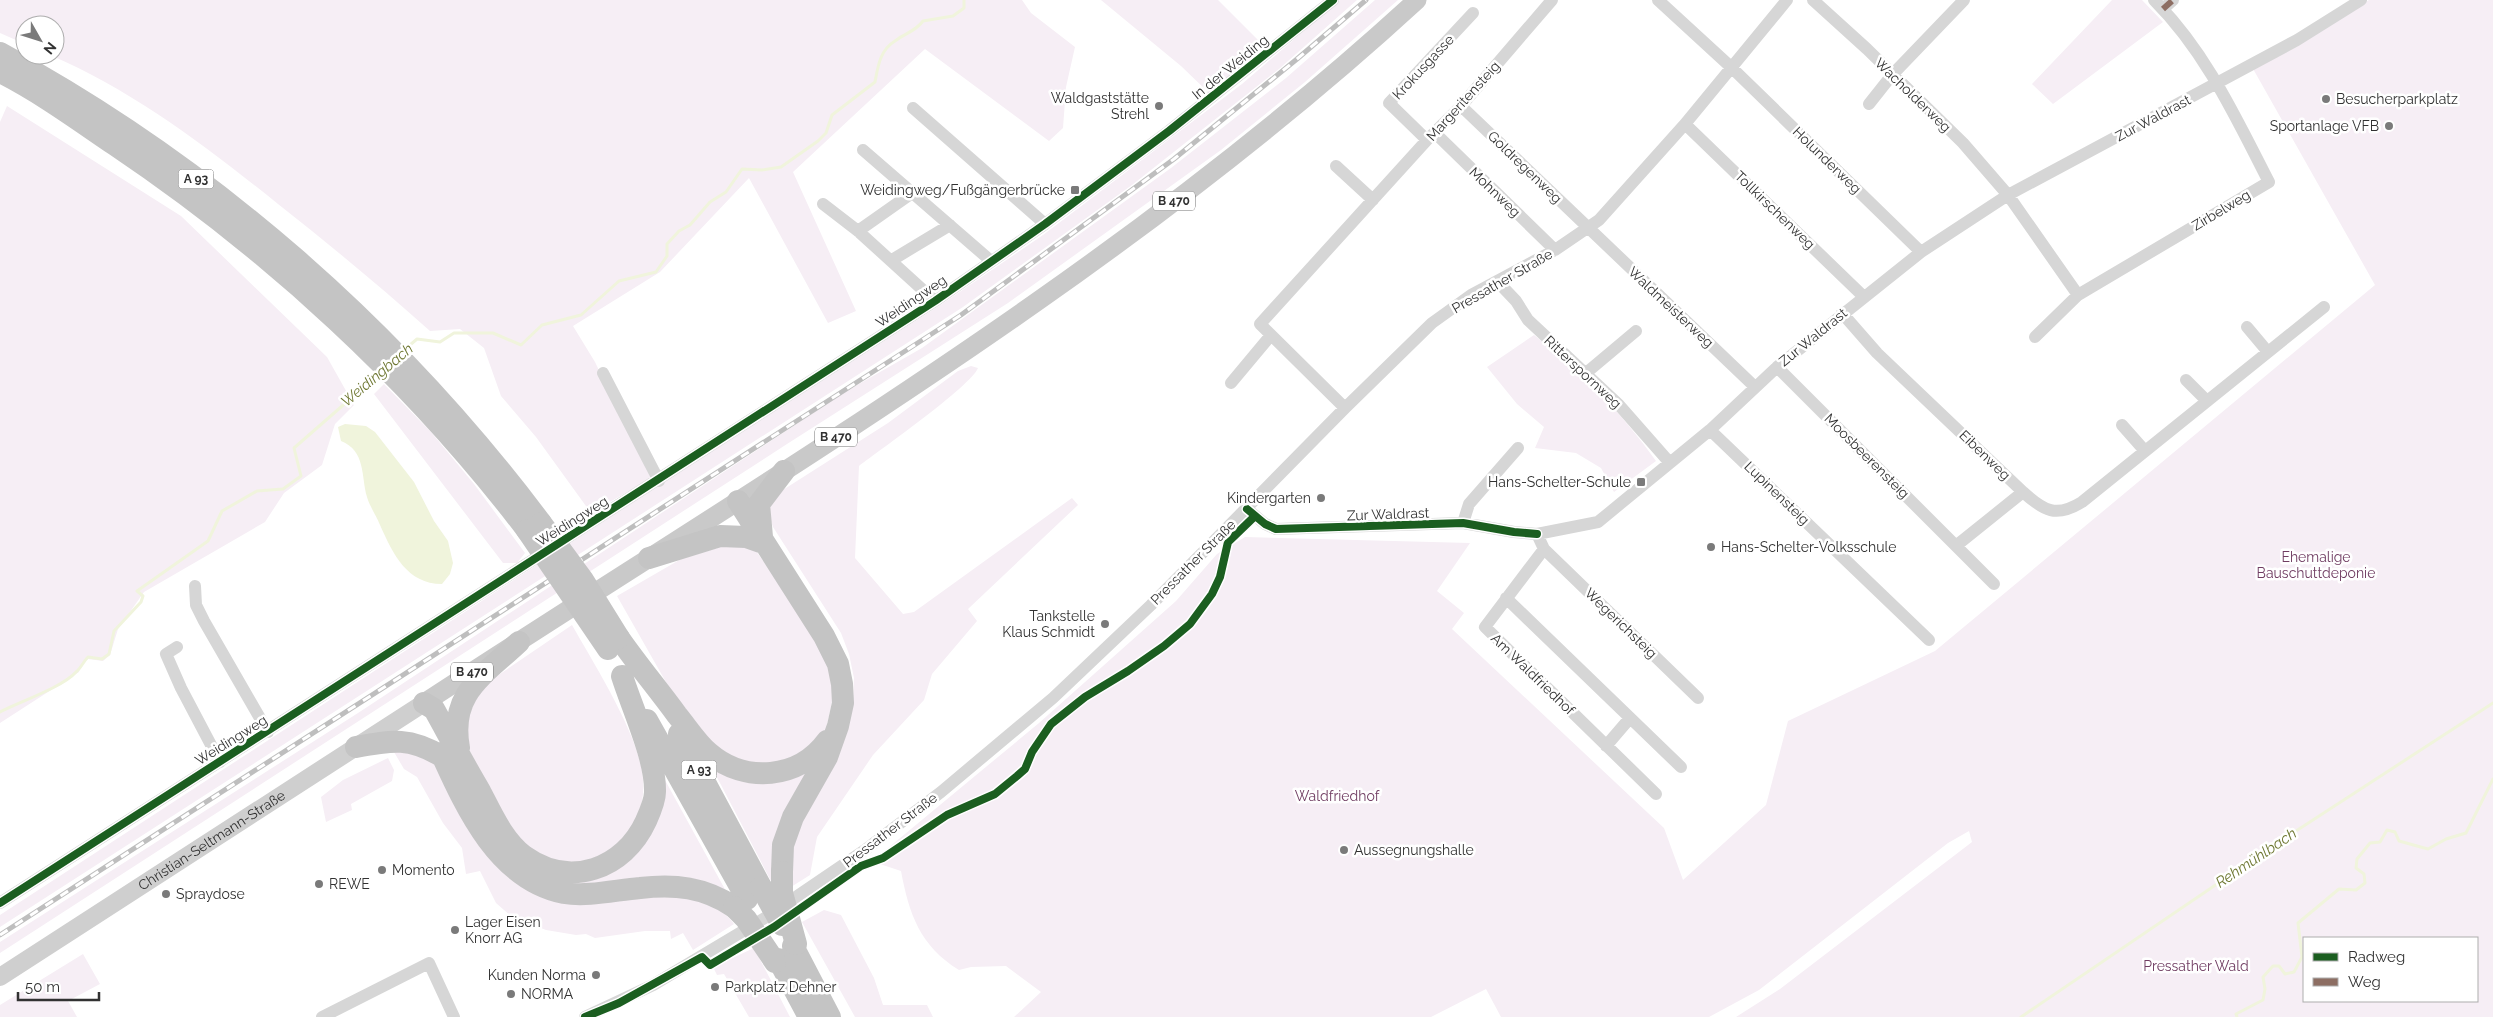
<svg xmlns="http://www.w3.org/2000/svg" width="2493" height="1017" font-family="Raleway,sans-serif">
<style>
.green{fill:#f6eef5;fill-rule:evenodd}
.water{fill:#f0f4dc}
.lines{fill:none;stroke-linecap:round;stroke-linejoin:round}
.stream{stroke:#f0f4dc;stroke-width:3}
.street{stroke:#d6d6d6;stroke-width:12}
.secondary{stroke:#cfcfcf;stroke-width:18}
.primary{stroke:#c9c9c9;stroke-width:19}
.highway{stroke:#c4c4c4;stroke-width:22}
.rail-casing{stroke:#bebebe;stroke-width:5}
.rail{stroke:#fff;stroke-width:3;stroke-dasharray:9;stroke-linecap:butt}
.highway-bridge{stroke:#c4c4c4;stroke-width:22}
.quiet{stroke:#8d6e63;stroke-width:6;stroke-dasharray:12 6;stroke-linecap:butt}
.cycleway-casing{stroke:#fff;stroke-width:11}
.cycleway{stroke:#1b5e20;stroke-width:8}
.poi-dot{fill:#7a7a7a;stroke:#fff;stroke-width:2}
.labels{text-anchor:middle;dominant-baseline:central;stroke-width:5;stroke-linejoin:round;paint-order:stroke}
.shield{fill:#fff;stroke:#707070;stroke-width:1}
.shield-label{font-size:12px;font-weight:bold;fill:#323232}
.street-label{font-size:14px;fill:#323232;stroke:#fff}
.poi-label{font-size:14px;fill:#323232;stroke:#fff;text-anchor:start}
.park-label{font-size:14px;fill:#703d62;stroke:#fff}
.water-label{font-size:15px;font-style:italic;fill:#6e7731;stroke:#fff}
</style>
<rect width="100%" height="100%" fill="#fff"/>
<!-- green -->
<path class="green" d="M0 0H1022L1031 13 1075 47 1066 87 1063 128 1049 141 925 49 793 172 856 311 828 323 749 178 660 272 573 326 595 362 651 478 591 513 536 437 501 396 484 348 460 329 430 331C381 287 330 245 278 204 207 147 134 91 50 55H55V25H25V44L0 33Z
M1101 0H1218L1267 49 1209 93 1181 66Z
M1340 0H1357L1279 69 1132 185 963 307 0 927V915L675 475 942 304 1043 235 1242 84Z
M1375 0H1398L1305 82 1221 150 1008 303 787 444 0 953V942L358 713 845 392 922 348 1171 168 1286 78Z
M2112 0H2142L2163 22 2053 104 2032 84Z
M2369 0H2493V1017H1736L1780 989 1972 842 1969 831 1948 843 1759 990 1709 1017H1501L1486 989 1431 1017H1014L1041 992 1006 966 971 967 959 970C920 946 909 914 901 871L880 864 882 853 1039 723 1176 601 1217 554 1245 537 1470 543 1437 591 1464 613 1452 629 1664 828 1683 880 1766 805 1788 721 1935 651 2375 285 2252 67ZM2304 938H2477V1001H2304Z
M7 106 181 216 327 357 354 405 335 424 322 465 284 493 265 522 144 592 118 629 110 655 103 661 88 659 81 665 79 672 0 723V122Z
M1534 335C1581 371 1622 413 1656 461L1614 492 1601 468 1576 453 1535 448 1544 427 1517 404 1487 367Z
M971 366 978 368C971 386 880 450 859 466L855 558 903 614 914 612 1072 498 1078 505 968 609 977 621 932 674 924 700 873 755 817 837 810 875 791 887 790 849 853 701 854 678 849 654 841 633 773 527 770 519 769 505 775 495 888 423 958 371Z
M384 384 431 432 474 484 525 553 517 563H503L374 394Z
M737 542 756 551 805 620 830 668 834 691 826 731 819 742 773 768 727 759 679 705 617 596 681 559Z
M572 625C594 664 640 736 643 779 649 840 584 884 531 852 506 837 473 760 462 732L481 687Z
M394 752H417L433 760 524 887 683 895C702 900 722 907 734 924L693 950 683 933 671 939 670 931H645L595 938 586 934 576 935 546 930 511 916 496 903 480 871 466 874 462 848 443 823 417 777 404 769Z
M388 758 394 770 392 781 351 804 352 810 326 822 321 797 343 780Z
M707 758 718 767 815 764 772 883Z
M660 771 727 893 551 883 514 854 614 871Z
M824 910 841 915 874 978 883 1005H927L933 1017H855L802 922Z
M754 948 790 1017H749L724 974 717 975 713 967Z
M83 954 100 984 68 1001 77 1017H0V1005Z"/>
<!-- water -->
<path class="water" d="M345 424 366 426 375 432 414 482 434 521 448 541 453 563 450 574 442 584C407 584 393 554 380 525 376 515 370 507 367 497 361 476 366 451 341 441L338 427Z"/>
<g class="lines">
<!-- stream -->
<path class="stream" d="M403 351 417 339 440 342 454 333H493L521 345 542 325 581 315 619 281 656 272 667 256V244L679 231 690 225 710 202 726 192 742 169 762 170 781 167 818 141 826 133 832 115 875 82C878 66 880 50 895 41 905 33 915 32 923 21L953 16 964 8V0
M0 712C19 702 63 687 76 672 81 668 83 662 88 657L102 659 109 654 114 631 141 602 143 596 137 591 208 541 222 511 257 491 283 489 301 476 294 448 380 373
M2021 1017 2273 846 2493 703
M2237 1017 2236 1014 2263 1000 2265 989 2263 977 2273 966H2279L2285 974 2294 972 2302 957 2298 923 2339 889 2356 890 2365 883 2364 874 2356 868 2357 859 2370 843 2380 842 2387 830 2395 832 2399 841 2428 849 2446 839 2466 833 2493 779"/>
<!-- street -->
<path class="street" d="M1658 0 1732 68 1921 252
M1813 0 1867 49 1963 143 2008 195 2078 295 2269 182C2236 118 2206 52 2154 0
M2163 9 2173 0
M1869 104 1892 75 1964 0
M1461 106 1754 386
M913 108 1045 224
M1685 124 1863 296
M1435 133 1555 250
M1427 140 1389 103 1473 13
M863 150 991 261
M1336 166 1373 200
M823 204 858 231 935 301
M858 231 912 193
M892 260 950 225
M1497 281 1516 301 1528 320 1619 405 1670 463
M1842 313 1877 353 2023 492C2044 511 2056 518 2082 502L2324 307
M2247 327 2268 352
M2035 337 2078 295
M1777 367 1994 584
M603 373 659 481
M1586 373 1636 331
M2186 380 2206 400
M1231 383 1271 335
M1345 408 1260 324 1427 140 1461 106 1552 0
M2122 425 2145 451
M1710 430 1929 640
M1247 509 1265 524 1276 529 1463 523 1514 532 1537 534 1598 522 1710 430 1777 367 1921 252 2008 195 2297 40 2361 0
M1463 523 1469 504 1518 448
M1537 534 1544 549 1485 627 1656 794
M1957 545 2023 492
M1544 549 1698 698
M195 586 196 605 204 621 268 732
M1506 598 1681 767
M177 647 166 654 181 688 220 762
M1606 746 1630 718
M0 903 935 301 1045 224 1169 131 1333 0
M322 1017 429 963 454 1017
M585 1017 653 985 768 916 865 850 941 792 1053 698 1151 605 1345 408 1432 323 1471 295 1555 250 1599 220 1685 124 1787 0"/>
<!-- secondary -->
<path class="secondary" id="s1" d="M0 977 424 703"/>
<!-- primary -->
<path class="primary" d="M424 703C763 481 1117 276 1417 0"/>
<!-- highway -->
<path class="highway" d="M0 53C212 168 397 331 541 523
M0 72C40 92 78 120 115 145 271 250 413 380 527 530
M738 501 824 636 838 664 842 684 843 703 838 726 827 757 793 817 783 845 782 872
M762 537 759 504 784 471
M649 558 720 536 746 537 763 543
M619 638C637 664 658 689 677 715 687 727 697 743 709 753 745 784 799 779 827 741
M424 703 434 709C449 736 464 764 480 791 492 814 503 840 524 856 570 889 624 869 646 821 650 812 655 801 655 792 656 759 632 708 622 676
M647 720 747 899
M679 734 761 887
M356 747C393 740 410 737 443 757
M459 748C449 693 483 676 519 642
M441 753C466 808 498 880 564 893 588 897 616 890 640 888 675 884 704 887 734 907
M793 946 830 1017
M778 959 809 1017"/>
<defs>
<path id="rail" d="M0 935 961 315 1174 159 1297 59 1366 0"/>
</defs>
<!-- rail casing -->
<use href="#rail" class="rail-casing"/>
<!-- rail -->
<use href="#rail" class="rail"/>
<!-- highway-bridge -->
<path class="highway-bridge" d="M541 523 583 580 619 638
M527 530 608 649
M782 872V893L796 944
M761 887 782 925
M734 907 746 919 775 962"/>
<!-- quiet -->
<path class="quiet" d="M2163 9 2173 0"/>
<defs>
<path id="cycleway" d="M1247 509 1265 524 1276 529 1463 523 1514 532 1537 534
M0 903 935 301 1045 224 1169 131 1333 0
M585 1017 619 1003 702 957 710 965 774 927 861 866 883 858 947 815 995 794 1017 776 1025 769 1032 752 1051 724 1085 697 1128 671 1164 646 1190 624 1212 594 1220 577 1228 542 1255 516"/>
</defs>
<!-- cycleway casing -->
<use href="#cycleway" class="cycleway-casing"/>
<!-- cycleway -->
<use href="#cycleway" class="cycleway"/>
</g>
<!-- markers -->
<g class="poi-dot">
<circle cx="2326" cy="99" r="5"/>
<circle cx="1159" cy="106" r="5"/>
<circle cx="2389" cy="126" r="5"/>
<rect x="1070" y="185" width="10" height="10" rx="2.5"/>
<rect x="1636" y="477" width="10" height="10" rx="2.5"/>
<circle cx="1321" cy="498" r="5"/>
<circle cx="1711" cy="547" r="5"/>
<circle cx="1105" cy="624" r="5"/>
<circle cx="1344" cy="850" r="5"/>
<circle cx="382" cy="870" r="5"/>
<circle cx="319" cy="884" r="5"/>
<circle cx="166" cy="894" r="5"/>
<circle cx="455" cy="930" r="5"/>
<circle cx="596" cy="975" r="5"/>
<circle cx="715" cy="987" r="5"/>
<circle cx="511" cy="994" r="5"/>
</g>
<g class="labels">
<!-- shield labels -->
<g class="shield">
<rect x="178.5" y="169.5" width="35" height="19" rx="4"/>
<rect x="1153" y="191.5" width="42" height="19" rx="4"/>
<rect x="815" y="427.5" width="42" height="19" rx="4"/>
<rect x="451" y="662.5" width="42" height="19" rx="4"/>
<rect x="681.5" y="760.5" width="35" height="19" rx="4"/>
</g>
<g class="shield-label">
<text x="196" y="179">A 93</text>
<text x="1174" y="201">B 470</text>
<text x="836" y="437">B 470</text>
<text x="472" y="672">B 470</text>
<text x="699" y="770">A 93</text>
</g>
<!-- street labels -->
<g class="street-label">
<text transform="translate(1230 67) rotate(-39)">In der Weiding</text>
<text transform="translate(1423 67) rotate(-47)">Krokusgasse</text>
<text transform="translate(1913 95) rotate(44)">Wacholderweg</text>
<text transform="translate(1463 101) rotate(-48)">Margeritensteig</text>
<text transform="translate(2153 118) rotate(-28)">Zur Waldrast</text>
<text transform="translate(1827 160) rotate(44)">Holunderweg</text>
<text transform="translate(1525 167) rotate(44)">Goldregenweg</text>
<text transform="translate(1495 192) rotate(44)">Mohnweg</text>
<text transform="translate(1775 210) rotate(44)">Tollkirschenweg</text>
<text transform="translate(2221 210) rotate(-31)">Zirbelweg</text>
<text transform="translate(1502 281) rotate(-30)">Pressather Straße</text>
<text transform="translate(911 301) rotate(-34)">Weidingweg</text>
<text transform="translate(1671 307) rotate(43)">Waldmeisterweg</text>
<text transform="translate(1813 337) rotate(-39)">Zur Waldrast</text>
<text transform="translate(1583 372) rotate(43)">Ritterspornweg</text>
<text transform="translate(1985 455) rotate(44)">Eibenweg</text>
<text transform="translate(1867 456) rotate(45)">Moosbeerensteig</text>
<text transform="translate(1777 493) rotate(44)">Lupinensteig</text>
<text transform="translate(1388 514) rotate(-2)">Zur Waldrast</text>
<text transform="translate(572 521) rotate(-32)">Weidingweg</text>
<text transform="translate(1193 562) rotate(-45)">Pressather Straße</text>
<text transform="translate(1621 623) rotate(44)">Wegerichsteig</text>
<text transform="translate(1533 674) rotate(44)">Am Waldfriedhof</text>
<text transform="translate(231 740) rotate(-32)">Weidingweg</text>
<text transform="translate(890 830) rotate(-37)">Pressather Straße</text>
<text stroke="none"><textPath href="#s1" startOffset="252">Christian-Seltmann-Straße</textPath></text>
</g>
<!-- poi labels -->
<g class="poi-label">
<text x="1149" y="98" text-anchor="end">Waldgaststätte<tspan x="1149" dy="16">Strehl</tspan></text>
<text x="2336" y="99">Besucherparkplatz</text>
<text x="2379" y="126" text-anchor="end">Sportanlage VFB</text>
<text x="1065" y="190" text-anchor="end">Weidingweg/Fußgängerbrücke</text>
<text x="1631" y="482" text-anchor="end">Hans-Schelter-Schule</text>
<text x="1311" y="498" text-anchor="end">Kindergarten</text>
<text x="1721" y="547">Hans-Schelter-Volksschule</text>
<text x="1095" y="616" text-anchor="end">Tankstelle<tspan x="1095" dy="16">Klaus Schmidt</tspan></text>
<text x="1354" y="850">Aussegnungshalle</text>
<text x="392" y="870">Momento</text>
<text x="329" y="884">REWE</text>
<text x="176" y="894">Spraydose</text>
<text x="465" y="922">Lager Eisen<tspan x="465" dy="16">Knorr AG</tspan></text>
<text x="586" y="975" text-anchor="end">Kunden Norma</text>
<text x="725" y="987">Parkplatz Dehner</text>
<text x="521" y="994">NORMA</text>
</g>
<!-- park labels -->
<g class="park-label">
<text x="2316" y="557">Ehemalige<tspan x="2316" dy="16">Bauschuttdeponie</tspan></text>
<text x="1337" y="796">Waldfriedhof</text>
<text x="2196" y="966">Pressather Wald</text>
</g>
<!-- water labels -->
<g class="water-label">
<text transform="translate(377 375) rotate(-40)">Weidingbach</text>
<text transform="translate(2256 858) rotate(-34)">Rehmühlbach</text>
</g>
</g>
<!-- legend -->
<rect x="2303" y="937" width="175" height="65" fill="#ffffff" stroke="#adadad"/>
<rect x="2313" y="953" width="25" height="8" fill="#1b5e20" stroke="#adadad"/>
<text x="2348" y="962" font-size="15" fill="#323232">Radweg</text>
<rect x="2313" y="978" width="25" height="8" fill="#8d6e63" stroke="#adadad"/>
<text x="2348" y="987" font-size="15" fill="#323232">Weg</text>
<!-- north arrow -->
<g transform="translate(40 40) rotate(129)"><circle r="24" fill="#ffffff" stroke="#adadad"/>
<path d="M0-4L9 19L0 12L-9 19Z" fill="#7a7a7a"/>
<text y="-8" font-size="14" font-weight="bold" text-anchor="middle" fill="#323232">N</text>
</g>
<!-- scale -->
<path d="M18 992v8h81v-8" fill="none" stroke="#323232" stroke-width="2.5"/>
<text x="25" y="992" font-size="15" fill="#323232" stroke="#ffffff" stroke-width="4" paint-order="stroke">50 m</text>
</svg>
